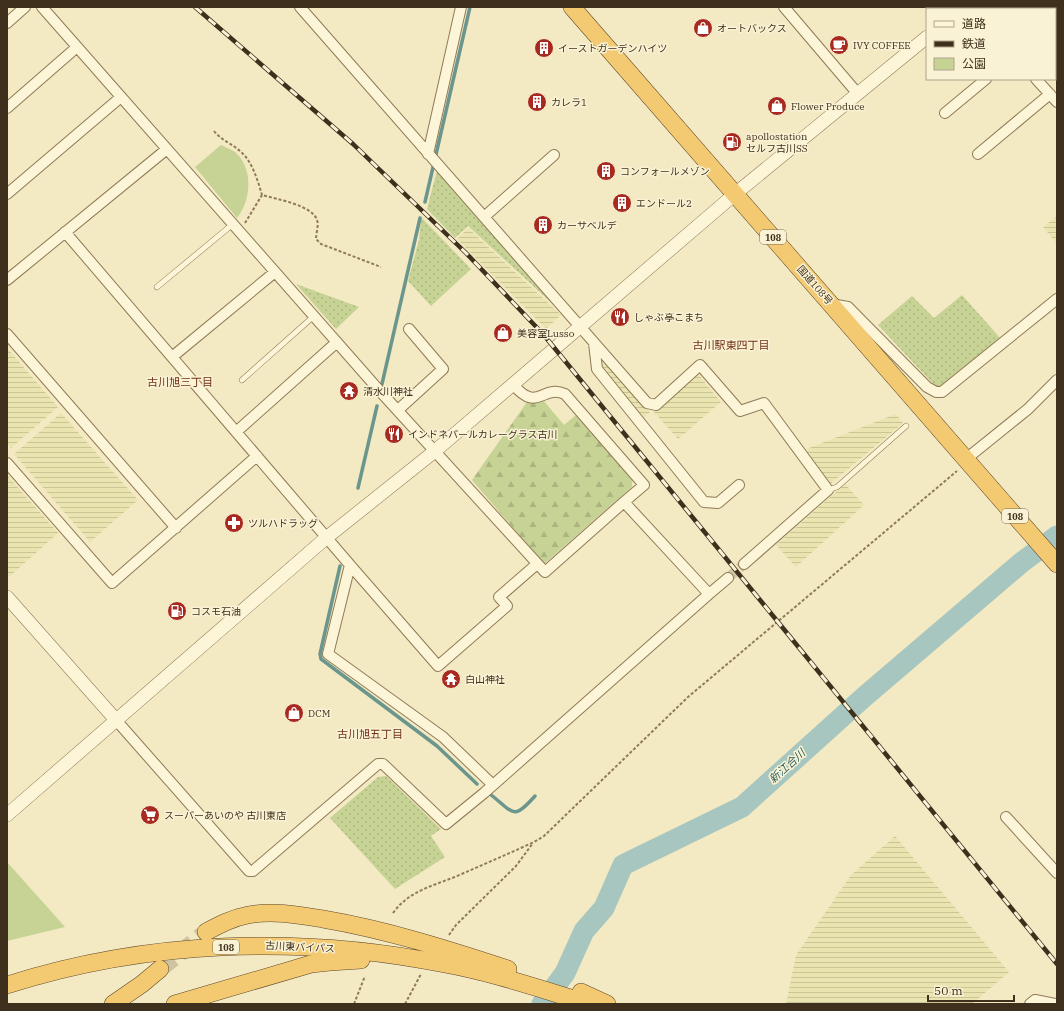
<svg xmlns="http://www.w3.org/2000/svg" width="1064" height="1011" font-family="'IBM Plex Serif','Noto Sans JP',serif">
<style>
.farmland{fill:url(#farmland-rules)}
.grass{fill:url(#grass-dots)}
.forest{fill:url(#forest-firs)}
.green{fill:#c7d395}
.lines{fill:none;stroke-linecap:round;stroke-linejoin:round}
.stream{stroke:#6b968e;stroke-width:3.5}
.river{stroke:#a6c6bf;stroke-width:21}
.minor-tunnel{stroke:#cfc4a2;stroke-width:10;stroke-dasharray:10 5;stroke-linecap:butt}
.trunk-tunnel{stroke:#cfc4a2;stroke-width:17;stroke-dasharray:17 8;stroke-linecap:butt}
.service-casing{stroke:#907a57;stroke-width:6}
.minor-casing{stroke:#907a57;stroke-width:12}
.tertiary-casing{stroke:#907a57;stroke-width:14}
.trunk-casing{stroke:#5e472c;stroke-width:18}
.path{stroke:#907a57;stroke-width:2;stroke-dasharray:3 2;stroke-linecap:butt}
.service{stroke:#fdf5d8;stroke-width:5}
.minor{stroke:#fdf5d8;stroke-width:10}
.tertiary{stroke:#fdf5d8;stroke-width:13}
.trunk{stroke:#f3ca71;stroke-width:17}
.rail-casing{stroke:#3f301d;stroke-width:4.5}
.rail{stroke:#faf2d4;stroke-width:3;stroke-dasharray:9;stroke-linecap:butt}
.labels{text-anchor:middle;dominant-baseline:central;stroke-width:3;stroke-linejoin:round;paint-order:stroke}
.shield{fill:#faf2d4;stroke:#776a54;stroke-width:1}
.shield-label{font-size:9px;font-weight:bold;fill:#3f301d}
.poi-label{font-size:10px;fill:#3f301d;stroke:#faf2d4;text-anchor:start}
.street-label{font-size:10px;fill:#3f301d;stroke:#faf2d4}
.neighbourhood-label{font-size:11px;fill:#713117;stroke:#faf2d4}
.water-label{font-size:11px;font-style:italic;fill:#2a5f60;stroke:#faf2d4}
</style>
<defs>
<pattern id="farmland-rules" width="6" height="5" patternUnits="userSpaceOnUse"><rect width="6" height="5" fill="#eae5b0"/><path d="M0 2.5h6" fill="none" stroke="#cac597"/></pattern>
<pattern id="grass-dots" width="8" height="8" patternUnits="userSpaceOnUse"><rect width="8" height="8" fill="#c7d395"/><path d="M2 2h.1M6 6h.1" fill="none" stroke="#acb580" stroke-width="1.8" stroke-linecap="round"/></pattern>
<pattern id="forest-firs" width="22" height="20" patternUnits="userSpaceOnUse"><rect width="22" height="20" fill="#c7d395"/><path d="M5 1l3.5 6h-7zM16 11l3.5 6h-7z" fill="#acb580"/></pattern>
</defs>
<rect width="100%" height="100%" fill="#f3e9c3"/>
<!-- farmland -->
<path class="farmland" d="M1057 216V244L1043 227Z
M468 228 561 315 546 329 457 239Z
M7 348 58 407 11 448 7 444Z
M605 361 650 412 643 418 598 368Z
M697 373 721 402 678 439 653 411Z
M61 413 138 500 90 542 14 454Z
M896 414 903 423 829 485 804 450Z
M7 475 58 533 9 577 7 574Z
M845 484 864 505 796 567 776 545Z
M895 836 1009 972 972 1004H786L796 955 851 875Z"/>
<!-- grass -->
<path class="grass" d="M437 170 557 308 468 226 455 238 427 209Z
M421 217 471 269 431 306 408 281 419 240Z
M296 284 359 307 336 329Z
M962 295 1001 339 938 389 878 325 912 296 934 318Z
M386 776 441 829 431 836 445 857 395 889 330 818 378 777Z"/>
<!-- forest -->
<path class="forest" d="M543 400 564 425 576 415 632 480V487L544 564 472 480 527 402Z"/>
<!-- green -->
<path class="green" d="M221 145C225 147 231 149 235 152 254 168 251 201 237 218L195 167Z
M7 862 65 927 7 941Z"/>
<g class="lines">
<!-- stream -->
<path class="stream" d="M425 202 470 7
M382 384 420 218
M358 488 377 406
M340 566 320 654 321 659 437 746 477 784
M490 794C514 813 513 821 535 796"/>
<!-- river -->
<path class="river" d="M542 1004 565 973 584 931 604 908 623 865 742 807 864 697 1022 562 1057 536"/>
<!-- minor-tunnel -->
<path class="minor-tunnel" d="M728 578 744 564"/>
<!-- trunk-tunnel -->
<path class="trunk-tunnel" d="M160 969 206 932"/>
<defs>
<path id="service" d="M157 287 233 224
M242 380 314 316
M828 490 837 487 906 426"/>
<path id="minor" d="M42 7 378 389 545 572 624 502
M300 7 647 403 656 405 700 365 740 411 764 403 828 490 744 564
M784 7 858 94
M947 7 949 9
M973 7 974 9
M7 23 25 7
M1036 79 1057 102
M7 108 77 47
M945 113 986 79
M428 154 461 7
M978 154 1050 94
M7 194 121 97
M484 217 554 155
M65 232 350 565 328 654 443 737 493 785
M7 280 167 149
M831 304 848 307 927 387 936 392H942L1057 299
M7 334 176 528
M594 343 597 369 704 502 718 503 739 485
M172 357 275 272
M398 410 443 369 409 329
M236 432 337 342
M966 459 1028 409 1057 380
M7 463 112 583 257 456
M350 565 438 666 507 606 499 597 537 564
M709 594 728 578
M116 720 249 871H253L378 764H383L446 824 484 793 709 594 624 502 644 485 565 394C542 384 537 414 513 384
M1006 817 1057 873
M1030 1004 1035 1000 1055 1004"/>
<path id="tertiary" d="M962 9 964 7
M7 597 116 720
M7 815 326 538 435 451 735 194 927 37"/>
<path id="trunk" d="M572 7 1057 564
M206 932C219 925 232 918 248 915 272 910 299 915 323 919 387 930 447 949 508 969
M7 985C148 940 301 935 445 964 494 973 543 990 591 1004
M581 992 607 1004
M113 1004 142 984 160 969
M175 1004 311 964 330 962 361 960"/>
</defs>
<!-- service casing -->
<use href="#service" class="service-casing"/>
<!-- minor casing -->
<use href="#minor" class="minor-casing"/>
<!-- tertiary casing -->
<use href="#tertiary" class="tertiary-casing"/>
<!-- trunk casing -->
<use href="#trunk" class="trunk-casing"/>
<!-- path -->
<path class="path" d="M214 131C222 141 233 144 241 152 252 161 258 181 262 195 276 199 312 205 317 220 319 226 316 233 316 239L321 244 381 267
M245 223 262 195
M393 913C410 889 438 885 464 873 487 863 510 853 534 842L544 836 688 697 957 471
M449 935 456 925 516 866 533 843
M354 1004 365 976
M405 1004 421 974"/>
<!-- service -->
<use href="#service" class="service"/>
<!-- minor -->
<use href="#minor" class="minor"/>
<!-- tertiary -->
<use href="#tertiary" class="tertiary"/>
<!-- trunk -->
<use href="#trunk" class="trunk"/>
<defs>
<path id="rail" d="M195 7 353 144 466 253 543 334 1057 964"/>
</defs>
<!-- rail casing -->
<use href="#rail" class="rail-casing"/>
<!-- rail -->
<use href="#rail" class="rail"/>
</g>
<!-- icons -->
<defs>
<symbol id="shop-disc" viewBox="-11 -11 22 22"><circle r="9.5" fill="#a7291f" stroke="#faf2d4"/><path d="M-5-2.5h2.3a2.7 3.5 0 0 1 5.4 0H5L5.5 6h-11ZM-1.5-2.5h3a1.5 2.3 0 0 0-3 0Z" fill="#fff"/></symbol>
<symbol id="cafe-disc" viewBox="-11 -11 22 22"><circle r="9.5" fill="#a7291f" stroke="#faf2d4"/><path d="M-5.5-4.5H6V0H3Q3 3.5 0 3.5H-2.5Q-5.5 3.5-5.5 0ZM3-3.2v2h1.7v-2ZM-6 4.5H4V6H-6Z" fill="#fff"/></symbol>
<symbol id="building-disc" viewBox="-11 -11 22 22"><circle r="9.5" fill="#a7291f" stroke="#faf2d4"/><path d="M-4-6H4V6H1V3H-1V6H-4ZM-2.5-4.3h1.7v1.8h-1.7ZM.8-4.3h1.7v1.8H.8ZM-2.5-1h1.7V.8h-1.7ZM.8-1h1.7V.8H.8Z" fill="#fff"/></symbol>
<symbol id="fuel-disc" viewBox="-11 -11 22 22"><circle r="9.5" fill="#a7291f" stroke="#faf2d4"/><path d="M-5.5-6h7V0h2V4h1.3V-2.5L3-4.5l.8-.8L6-3V5H2.5V1h-1V6h-7ZM-4.2-4.7v3.2H.2V-4.7Z" fill="#fff"/></symbol>
<symbol id="restaurant-disc" viewBox="-11 -11 22 22"><circle r="9.5" fill="#a7291f" stroke="#faf2d4"/><path d="M-5-6h1v4h1v-4h1v4h1v-4h1v5L-1.5 .5V6h-2V.5L-5-1ZM5-6V6H3V1.5H1.5Q1.5-4 5-6Z" fill="#fff"/></symbol>
<symbol id="temple-disc" viewBox="-11 -11 22 22"><circle r="9.5" fill="#a7291f" stroke="#faf2d4"/><path d="M0-6L5-2H3V0L6.5 2.5H4V6H1.5V3h-3V6H-4V2.5H-6.5L-3 0V-2H-5Z" fill="#fff"/></symbol>
<symbol id="pharmacy-disc" viewBox="-11 -11 22 22"><circle r="9.5" fill="#a7291f" stroke="#faf2d4"/><path d="M-2-6h4v4h4v4h-4v4h-4v-4h-4v-4h4Z" fill="#fff"/></symbol>
<symbol id="supermarket-disc" viewBox="-11 -11 22 22"><circle r="9.5" fill="#a7291f" stroke="#faf2d4"/><path d="M-6-5.5h2.5l.6 2H6L4.5 2H-2.5L-4.4-4H-6ZM-1.5 3.2a1.3 1.3 0 1 0 .1 0ZM3 3.2a1.3 1.3 0 1 0 .1 0Z" fill="#fff"/></symbol>
</defs>
<g fill-rule="evenodd">
<use href="#shop-disc" x="692" y="17" width="22" height="22"/>
<use href="#cafe-disc" x="828" y="34" width="22" height="22"/>
<use href="#building-disc" x="533" y="37" width="22" height="22"/>
<use href="#building-disc" x="526" y="91" width="22" height="22"/>
<use href="#shop-disc" x="766" y="95" width="22" height="22"/>
<use href="#fuel-disc" x="721" y="131" width="22" height="22"/>
<use href="#building-disc" x="595" y="160" width="22" height="22"/>
<use href="#building-disc" x="611" y="192" width="22" height="22"/>
<use href="#building-disc" x="532" y="214" width="22" height="22"/>
<use href="#restaurant-disc" x="609" y="306" width="22" height="22"/>
<use href="#shop-disc" x="492" y="322" width="22" height="22"/>
<use href="#temple-disc" x="338" y="380" width="22" height="22"/>
<use href="#restaurant-disc" x="383" y="423" width="22" height="22"/>
<use href="#pharmacy-disc" x="223" y="512" width="22" height="22"/>
<use href="#fuel-disc" x="166" y="600" width="22" height="22"/>
<use href="#temple-disc" x="440" y="668" width="22" height="22"/>
<use href="#shop-disc" x="283" y="702" width="22" height="22"/>
<use href="#supermarket-disc" x="139" y="804" width="22" height="22"/>
</g>
<g class="labels">
<!-- shield labels -->
<g class="shield">
<rect x="760" y="230" width="26" height="14" rx="3"/>
<rect x="1002" y="509" width="26" height="14" rx="3"/>
<rect x="213" y="940" width="26" height="14" rx="3"/>
</g>
<g class="shield-label">
<text x="773" y="237">108</text>
<text x="1015" y="516">108</text>
<text x="226" y="947">108</text>
</g>
<!-- poi labels -->
<g class="poi-label">
<text x="717" y="28">オートバックス</text>
<text x="853" y="45">IVY COFFEE</text>
<text x="558" y="48">イーストガーデンハイツ</text>
<text x="551" y="102">カレラ1</text>
<text x="791" y="106">Flower Produce</text>
<text x="746" y="136">apollostation<tspan x="746" dy="12">セルフ古川SS</tspan></text>
<text x="620" y="171">コンフォールメゾン</text>
<text x="636" y="203">エンドール2</text>
<text x="557" y="225">カーサベルデ</text>
<text x="634" y="317">しゃぶ亭こまち</text>
<text x="517" y="333">美容室Lusso</text>
<text x="363" y="391">清水川神社</text>
<text x="408" y="434">インドネパールカレーグラス古川</text>
<text x="248" y="523">ツルハドラッグ</text>
<text x="191" y="611">コスモ石油</text>
<text x="465" y="679">白山神社</text>
<text x="308" y="713">DCM</text>
<text x="164" y="815">スーパーあいのや 古川東店</text>
</g>
<!-- street labels -->
<g class="street-label">
<text transform="translate(815 285) rotate(49)">国道108号</text>
<text transform="translate(300 947) rotate(3)">古川東バイパス</text>
</g>
<!-- neighbourhood labels -->
<g class="neighbourhood-label">
<text x="731" y="345">古川駅東四丁目</text>
<text x="180" y="382">古川旭三丁目</text>
<text x="370" y="734">古川旭五丁目</text>
</g>
<!-- water labels -->
<g class="water-label">
<text transform="translate(787 766) rotate(-42)">新江合川</text>
</g>
</g>
<!-- border -->
<rect width="1064" height="1011" fill="none" stroke="#3f301d" stroke-width="16"/>
<!-- legend -->
<rect x="926" y="8" width="130" height="72" fill="#faf2d4" stroke="#afa48b"/>
<rect x="934" y="21" width="20" height="6" fill="#fdf5d8" stroke="#afa48b"/>
<text x="962" y="28" font-size="12" fill="#3f301d">道路</text>
<rect x="934" y="41" width="20" height="6" fill="#3f301d" stroke="#afa48b"/>
<text x="962" y="48" font-size="12" fill="#3f301d">鉄道</text>
<rect x="934" y="58" width="20" height="12" fill="#c7d395" stroke="#afa48b"/>
<text x="962" y="68" font-size="12" fill="#3f301d">公園</text>
<!-- scale -->
<path d="M928 995v6h86v-6" fill="none" stroke="#3f301d" stroke-width="2"/>
<text x="934" y="995" font-size="12" fill="#3f301d" stroke="#faf2d4" stroke-width="3" paint-order="stroke">50 m</text>
</svg>
